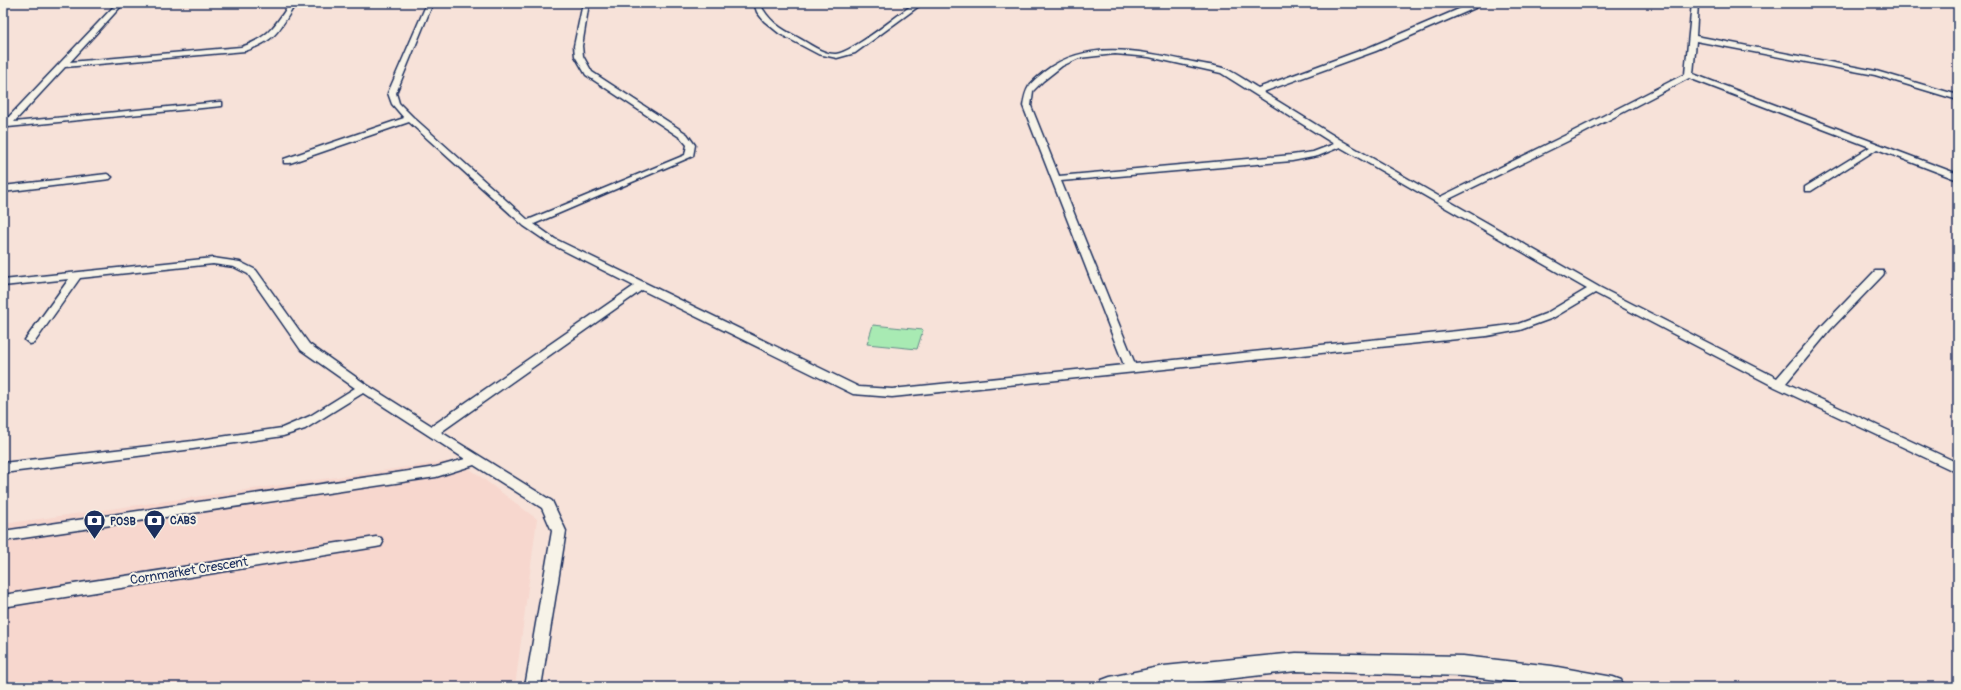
<svg xmlns="http://www.w3.org/2000/svg" width="1961" height="690" font-family="Pangolin,sans-serif">
<style>
.built{fill:#f7d7ce}
.green{fill:#a8eab3;stroke:#628c88}
.lines{fill:none;stroke-linecap:round;stroke-linejoin:round}
.street-casing{stroke:#1b2f5e;stroke-width:3}
.secondary-casing{stroke:#1b2f5e;stroke-width:3}
.street{fill:#f7f3e8;fill-rule:evenodd}
.secondary{fill:#f7f3e8;fill-rule:evenodd}
.labels{text-anchor:middle;dominant-baseline:central;stroke-width:4;stroke-linejoin:round;paint-order:stroke}
.poi-label{font-size:11px;font-weight:bold;fill:#1b2f5e;stroke:#f7f3e8;text-anchor:start}
.near-street-label{font-size:13px;fill:#1b2f5e;stroke:#f7f3e8}
</style>
<rect width="100%" height="100%" fill="#f7e2d9"/>
<filter id="ink" filterUnits="userSpaceOnUse"><feTurbulence type="fractalNoise" baseFrequency=".025" numOctaves="2"/><feDisplacementMap in="SourceGraphic" scale="8" xChannelSelector="R" yChannelSelector="G"/><feConvolveMatrix kernelMatrix="1 2 1 2 8 2 1 2 1" color-interpolation-filters="sRGB"/></filter>
<g filter="url(#ink)">
<!-- built -->
<path class="built" d="M458 460 537 519 515 687H3V524Z"/>
<!-- green -->
<path class="green" d="M873 325 923 330 917 349 867 344Z"/>
<g class="lines">
<defs>
<path id="street" d="M117 3H124L70 62 241 47C268 38 275 26 290 3H296C280 29 276 41 245 51L65 67 14 122 219 102H222V106L8 127 3 129V123Z
M427 3H433L396 93 399 103 413 117 528 220 685 155 687 145 681 138 586 75 575 56 574 46 583 3H589L582 46 583 56 592 72 687 134 695 145 693 156 534 224 555 239 859 387 892 389 1124 365 1023 106C1026 87 1029 84 1044 72 1086 39 1140 51 1188 61 1200 64 1215 65 1226 69 1237 74 1248 82 1258 88L1370 47 1473 3H1480L1475 8 1376 51 1263 92 1344 142 1440 197 1564 136 1685 74 1692 3H1698L1696 36 1876 71 1958 95V100L1875 75 1696 41 1693 74 1958 174V180L1877 149 1811 191H1805V187L1870 147 1689 78 1570 140 1447 200 1599 287 1777 378 1822 326 1875 271H1883L1884 273 1883 275 1830 330 1786 383 1958 463V473L1775 387 1595 293 1553 318 1520 330 1487 336 892 397 853 394 642 290 441 432 552 501 566 531 541 687H525L552 531 542 508 474 465 436 477 3 541V531L436 467 465 459 363 393 305 429 283 436 193 449 3 473V463L193 441 282 428 310 416 355 388 301 350 248 274 234 267 213 264 80 278 34 343 30 344 25 340 69 279 3 286V280L213 258 240 262 256 270 309 344 367 385 432 426 634 286 549 243 524 226 409 122 290 163H284V159L404 118 392 104 388 93ZM1115 54 1149 57 1221 73 1334 144 1313 152 1292 155 1059 176 1031 106 1033 91 1043 81 1062 66 1079 58ZM1340 147 1587 289 1545 314 1518 324 1487 328 1135 364 1061 181 1292 161 1318 156Z
M754 3H760C767 20 781 29 797 37 808 43 824 55 836 54 853 52 899 14 915 3H923L855 53 837 58 818 54 780 34 764 21 757 12Z
M107 174 112 177 110 179 3 192V186Z
M376 537 381 538 383 542 381 546 376 547 3 607V595Z"/>
<path id="secondary" d="M1296 653 1463 656 1552 666 1613 677 1621 680 1624 687H1559L1463 676 1296 671 1158 687H1099L1102 680 1110 677 1164 666Z"/>
</defs>
<!-- street casing -->
<use href="#street" class="street-casing"/>
<!-- secondary casing -->
<use href="#secondary" class="secondary-casing"/>
<!-- street -->
<use href="#street" class="street"/>
<!-- secondary -->
<use href="#secondary" class="secondary"/>
</g>
</g>
<!-- icons -->
<defs>
<symbol id="bank-pin" viewBox="-11 -11 22 30"><path d="M0 17L-7.5 6A9.5 9.5 0 1 1 7.5 6Z" fill="#1b2f5e" stroke="#f7f3e8"/><path d="M-6-4H6V4H-6ZM0-2.3a2.3 2.3 0 1 0 0 4.6a2.3 2.3 0 1 0 0-4.6Z" fill="#fff"/></symbol>
</defs>
<g fill-rule="evenodd">
<use href="#bank-pin" x="142" y="508" width="25" height="34"/>
<use href="#bank-pin" x="82" y="508" width="25" height="34"/>
</g>
<g class="labels">
<!-- poi labels -->
<g class="poi-label">
<text x="170" y="520">CABS</text>
<text x="110" y="521">POSB</text>
</g>
<!-- near-street labels -->
<g class="near-street-label">
<text transform="translate(189 571) rotate(-9)">Cornmarket Crescent</text>
</g>
</g>
<!-- margin -->
<rect width="1961" height="690" fill="none" stroke="#f7f3e8" stroke-width="16"/>
<rect x="8" y="8" width="1945" height="674" fill="none" stroke="#1b2f5e" stroke-width="1.5" filter="url(#ink)"/>
</svg>
